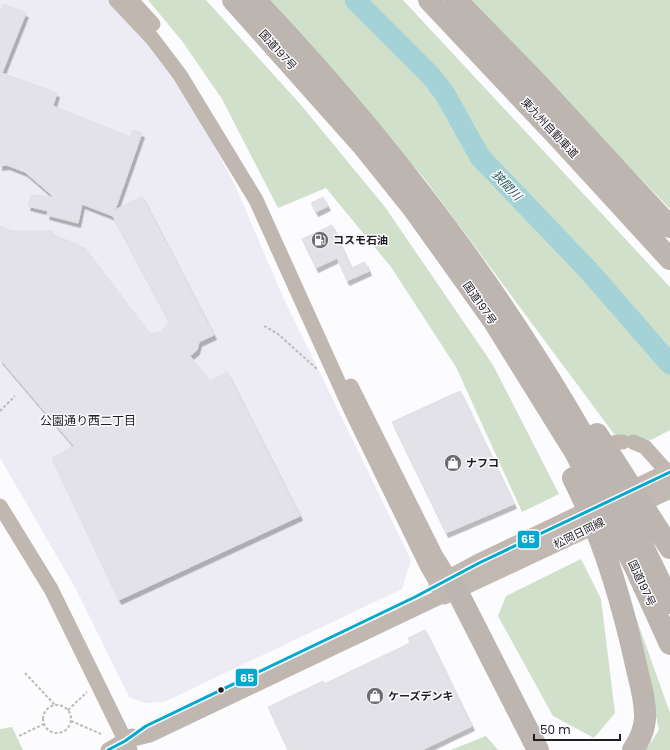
<svg xmlns="http://www.w3.org/2000/svg" width="670" height="750" font-family="Poppins,'Noto Sans JP',sans-serif">
<style>
.built{fill:#edebf4}
.forest{fill:#d0e0ca}
.lines{fill:none;stroke-linecap:round;stroke-linejoin:round}
.river{stroke:#a4d2d6;stroke-width:21}
.building{fill:#e3e2e9;stroke:#e0e0e1;filter:url(#shadow)}
.path{stroke:#bfbab7;stroke-width:2;stroke-dasharray:3 2;stroke-linecap:butt}
.minor{stroke:#c0b7b1;stroke-width:15}
.major{stroke:#c0b8b1;stroke-width:19}
.highway{stroke:#bcb5b0;stroke-width:22}
.bus-1-casing{stroke:#fcfaff;stroke-width:6}
.bus-1{stroke:#00a9ce;stroke-width:3}
.bus-dot{fill:#1e1e20;stroke:#fcfaff;stroke-width:1.5}
.labels{text-anchor:middle;dominant-baseline:central;stroke-width:3;stroke-linejoin:round;paint-order:stroke}
.street-label{font-size:11px;fill:#1e1e20;stroke:#fcfaff}
.poi-label{font-size:11px;font-weight:bold;fill:#1e1e20;stroke:#fcfaff;text-anchor:start}
.water-label{font-size:12px;font-style:italic;fill:#265e62;stroke:#fcfaff}
.neighbourhood-label{font-size:12px;fill:#1e1e20;stroke:#fcfaff}
.line-badge{stroke:#fcfaff;stroke-width:1.5}
.badge-label{font-size:11px;text-anchor:middle;font-weight:bold;fill:#fff}
</style>
<defs>
<filter id="shadow"><feDropShadow dx="2.5" dy="4.5" stdDeviation="0" flood-color="#0004"/></filter>
</defs>
<rect width="100%" height="100%" fill="#fcfbfe"/>
<!-- built -->
<path class="built" d="M0 0H108L148 43 186 93 235 185 282 295 411 560 402 589 164 702 145 703 129 697 76 589 0 458Z"/>
<!-- forest -->
<path class="forest" d="M148 0H206L301 105 385 207 493 365 559 494 522 512 456 367 391 267 326 188 278 208 222 99 182 41Z
M268 0H403L670 287V430L651 440 614 434 424 178Z
M468 0H670V209Z
M581 559 601 599 615 713 594 738 553 716 498 616 506 596Z
M633 609 670 713V750H646L659 730Z
M12 727 23 750H0V729Z
M486 736 498 750H451Z"/>
<g class="lines">
<!-- river -->
<path class="river" d="M355 0 431 76 445 94 480 157 589 271 670 364"/>
</g>
<!-- building -->
<path class="building" d="M3 4 26 13 2 73 57 93 53 106 130 137 133 130 142 133 115 210 142 196 214 335 199 342 197 350 190 356 210 381 227 372 300 516 119 600 52 458 74 446 0 359V226L12 231H53L52 234 85 248 150 334 162 332 169 321 113 216 82 204 78 223 47 215 48 211 28 206 31 195 54 197 25 172 7 165 0 166V11Z
M323 197 328 206 316 212 311 203Z
M332 225 351 268 365 262 369 271 347 281 337 258 316 268 302 239Z
M460 391 514 504 446 533 392 422Z
M425 630 472 726 422 750H288L268 707 323 681 324 684 410 643 408 638Z"/>
<g class="lines">
<!-- path -->
<path class="path" d="M264 326 278 334 317 369
M0 411 15 396
M25 673 55 705
M43 719a14 14 0 1 1 28 0a14 14 0 1 1-28 0Z
M68 710 87 692
M71 721 101 734
M19 736 44 724"/>
<!-- minor -->
<path class="minor" d="M116 0 152 38 180 75 256 200 351 410 428 568 444 595 150 735 125 741
M131 0 153 24
M351 386 436 556 456 588
M633 442 645 447 670 475
M607 447 616 442H623
M0 506 51 589 130 750
M108 750 132 736"/>
<!-- major -->
<path class="major" d="M438 585 479 563 670 472
M444 595 670 489"/>
<!-- highway -->
<path class="highway" d="M233 0 364 147 413 208 493 320 575 452 635 567 670 644
M255 0C424 178 567 379 670 603
M429 0 559 138 670 259
M456 0 536 82 670 227
M597 434 670 548
M573 478C603 537 622 601 636 665 640 683 646 701 645 719 644 731 640 740 633 750
M456 589 538 750"/>
<defs>
<path id="bus-1" d="M108 750 125 741 146 726 415 597 479 563 670 472"/>
</defs>
<!-- bus-1 casing -->
<use href="#bus-1" class="bus-1-casing"/>
<!-- bus-1 -->
<use href="#bus-1" class="bus-1"/>
</g>
<!-- icons -->
<defs>
<symbol id="fuel-disc" viewBox="-11 -11 22 22"><circle r="9.5" fill="#6c6b6e" stroke="#fcfaff"/><path d="M-5.5-6h7V0h2V4h1.3V-2.5L3-4.5l.8-.8L6-3V5H2.5V1h-1V6h-7ZM-4.2-4.7v3.2H.2V-4.7Z" fill="#fff"/></symbol>
<symbol id="shop-disc" viewBox="-11 -11 22 22"><circle r="9.5" fill="#6c6b6e" stroke="#fcfaff"/><path d="M-5-2.5h2.3a2.7 3.5 0 0 1 5.4 0H5L5.5 6h-11ZM-1.5-2.5h3a1.5 2.3 0 0 0-3 0Z" fill="#fff"/></symbol>
</defs>
<g fill-rule="evenodd">
<use href="#fuel-disc" x="310" y="230" width="20" height="20"/>
<use href="#shop-disc" x="443" y="453" width="20" height="20"/>
<use href="#shop-disc" x="365" y="686" width="20" height="20"/>
</g>
<!-- markers -->
<circle class="bus-dot" cx="221" cy="690" r="3.5"/>
<g class="labels">
<!-- street labels -->
<g class="street-label">
<text transform="translate(278 50) rotate(48)">国道197号</text>
<text transform="translate(550 128) rotate(47)">東九州自動車道</text>
<text transform="translate(480 303) rotate(55)">国道197号</text>
<text transform="translate(579 533) rotate(-26)">松岡日岡線</text>
<text transform="translate(642 583) rotate(65)">国道197号</text>
</g>
<!-- poi labels -->
<g class="poi-label">
<text x="333" y="240">コスモ石油</text>
<text x="466" y="463">ナフコ</text>
<text x="388" y="696">ケーズデンキ</text>
</g>
<!-- water labels -->
<g class="water-label">
<text transform="translate(507 185) rotate(46)">狭間川</text>
</g>
<!-- neighbourhood labels -->
<g class="neighbourhood-label">
<text x="88" y="420">公園通り西二丁目</text>
</g>
</g>
<g class="line-badge">
<rect x="517" y="530" width="23" height="19" rx="4" fill="#00a9ce"/>
<rect x="235" y="668" width="23" height="19" rx="4" fill="#00a9ce"/>
</g>
<g class="badge-label">
<text x="528" y="543">65</text>
<text x="247" y="682">65</text>
</g>
<!-- scale -->
<path d="M534 734v6h86v-6" fill="none" stroke="#1e1e20" stroke-width="2"/>
<text x="540" y="734" font-size="12" fill="#1e1e20" stroke="#fcfaff" stroke-width="3" paint-order="stroke">50 m</text>
</svg>
